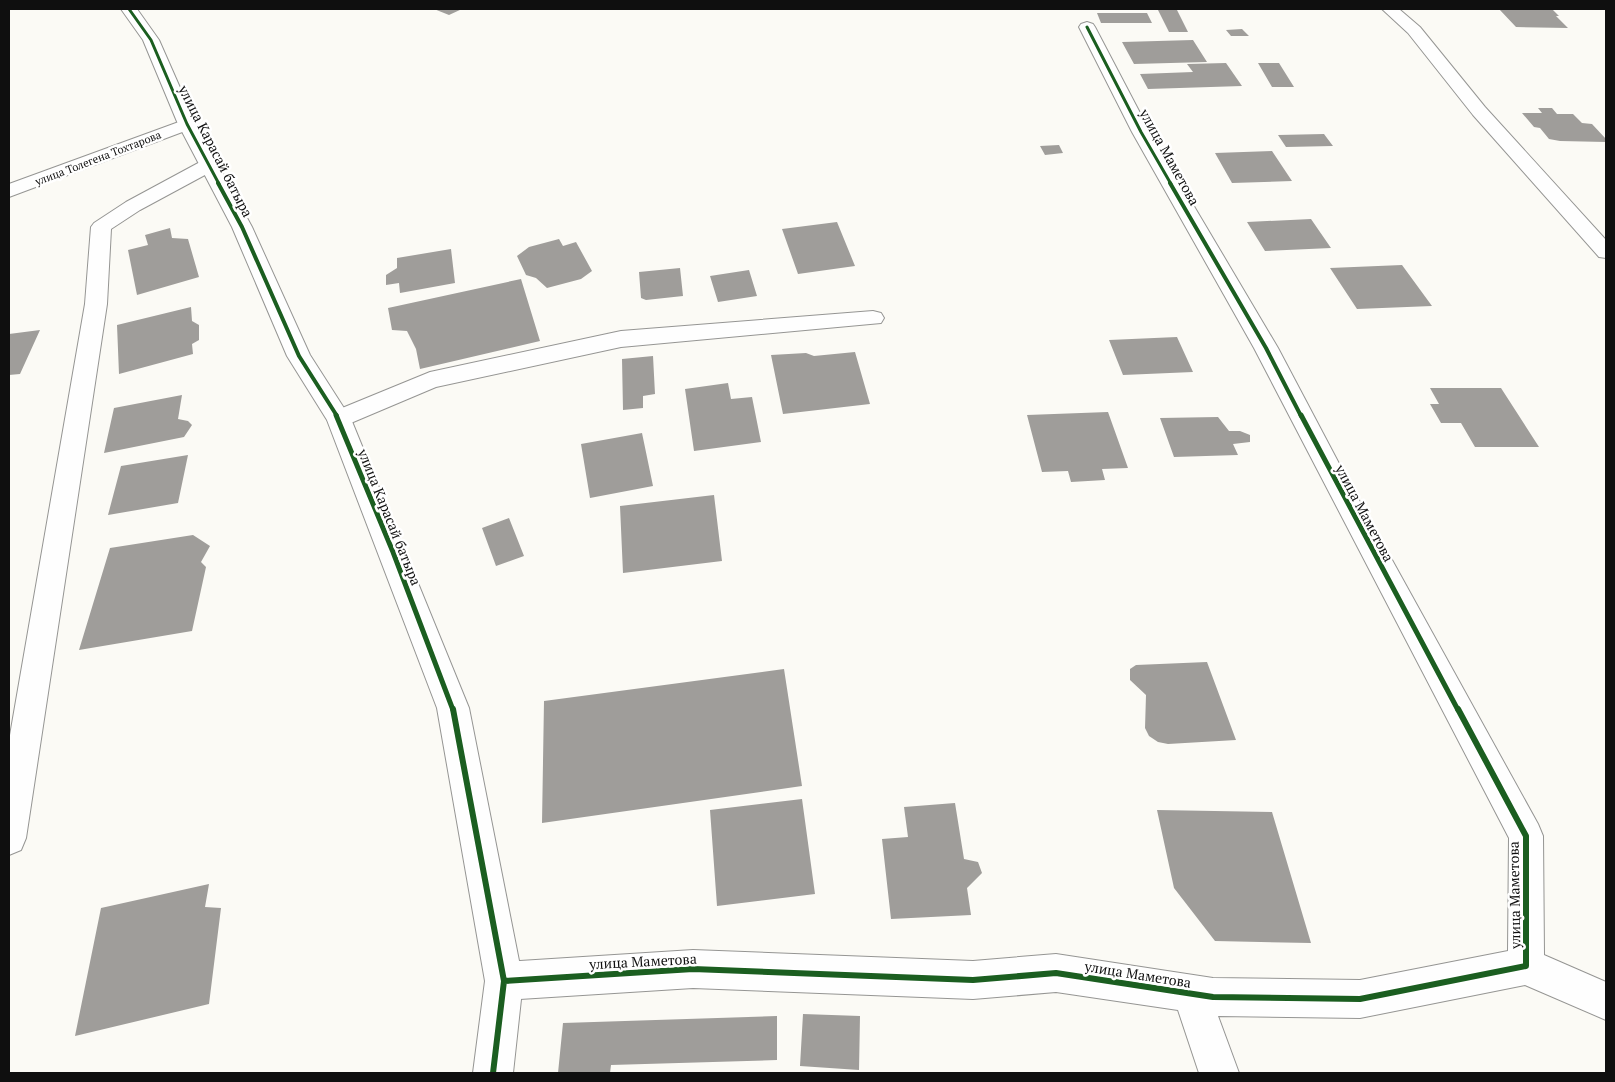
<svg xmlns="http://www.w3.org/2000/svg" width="1615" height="1082" font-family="'PT Serif',serif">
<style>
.building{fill:#9f9d9a}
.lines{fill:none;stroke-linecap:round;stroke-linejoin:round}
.minor-casing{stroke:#959593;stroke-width:2}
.tertiary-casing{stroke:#959593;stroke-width:2}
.minor{fill:#fefefe;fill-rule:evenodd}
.tertiary{fill:#fefefe;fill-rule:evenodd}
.cycleway-far3-casing{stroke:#fff;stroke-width:5}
.cycleway-far2-casing{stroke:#fff;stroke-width:6}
.cycleway-far1-casing{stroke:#fff;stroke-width:8}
.cycleway-casing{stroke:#fff;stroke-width:9}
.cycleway-far3{stroke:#1b5e20;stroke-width:3}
.cycleway-far2{stroke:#1b5e20;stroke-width:4}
.cycleway-far1{stroke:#1b5e20;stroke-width:5}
.cycleway{stroke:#1b5e20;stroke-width:6}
.labels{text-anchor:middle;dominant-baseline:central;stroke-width:5;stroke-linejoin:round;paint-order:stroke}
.far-street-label{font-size:11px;fill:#0f0f0f;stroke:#fff}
.street-label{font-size:14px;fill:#0f0f0f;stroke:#fff}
</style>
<rect width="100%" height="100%" fill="#fbfaf5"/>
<!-- building -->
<path class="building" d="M434 9H462L449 15Z
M1499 9H1552L1559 16H1556L1568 28 1516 27Z
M1158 10H1177L1188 32H1169Z
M1097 13H1147L1152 23H1101Z
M1242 29 1249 36H1231L1226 30Z
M1193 40 1207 62 1134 64 1122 42Z
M1226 63 1242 86 1148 89 1140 74 1193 72 1187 64Z
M1258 63H1279L1294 87H1272Z
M1538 108H1552L1557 114H1573L1582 123 1592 124 1606 139V142L1560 141 1549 139 1540 128 1534 127 1522 113H1542Z
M1324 134 1333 146 1286 147 1278 135Z
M1059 145 1063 153 1045 155 1040 146Z
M1272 151 1292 181 1232 183 1215 153Z
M1311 219 1331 248 1265 251 1247 222Z
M837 222 855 266 798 274 782 229Z
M170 228 172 238 188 239 199 277 137 295 128 250 148 245 145 235Z
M559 239 563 246 576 242 592 271 581 279 547 288 536 278 526 275 517 256 529 247Z
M451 249 455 283 400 293 399 283 386 285V275L397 268V258Z
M1402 265 1432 306 1357 309 1330 268Z
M680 268 683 296 646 300 641 298 639 272Z
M749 270 757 296 718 302 710 276Z
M521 279 540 341 420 369 416 349 407 331 392 330 388 308Z
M191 307 192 321 199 325V340L192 344 193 354 119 374 117 325Z
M40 330 20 374 9 375V334Z
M1177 337 1193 372 1123 375 1109 340Z
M855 352 870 404 783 414 771 355 806 353 814 356Z
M653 356 655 394 643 396V408L623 410 622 359Z
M728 383 731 399 752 397 761 442 694 451 685 389Z
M1430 388H1501L1539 447H1475L1461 423H1441L1430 404H1439Z
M182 395 178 419 188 421 192 425 184 437 104 453 114 408Z
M1108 412 1128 468 1102 469 1105 480 1071 482 1068 471 1042 472 1027 415Z
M1218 417 1229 431H1240L1250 435V442L1233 444 1238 455 1174 457 1160 418Z
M642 433 653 486 590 498 581 444Z
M188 455 178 503 108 515 121 466Z
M714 495 722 561 623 573 620 506Z
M509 518 524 556 496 566 482 528Z
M193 535 210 546 201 562 206 567 192 631 79 650 110 548Z
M1207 662 1236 740 1168 744 1158 742 1149 736 1145 728 1146 695 1130 680V669L1136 665Z
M784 669 802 786 542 823 544 701Z
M802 799 815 894 717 906 710 810Z
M955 803 964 859 978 862 982 873 967 888 971 915 891 919 882 839 908 837 904 807Z
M1157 810 1272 812 1311 943 1215 941 1174 888Z
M209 884 205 907 221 908 209 1004 75 1036 101 908Z
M803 1014 860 1016 859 1070 800 1066Z
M777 1016V1060L611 1065 610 1073H558L563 1023Z"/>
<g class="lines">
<defs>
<path id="minor" d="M1382 9H1399L1420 27 1485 107 1606 240V258L1599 257 1473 115 1408 33Z
M1087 22 1093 24 1095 27 1150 132 1278 348 1344 473 1538 824 1543 836 1544 955 1606 982V1020L1525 985 1360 1018 1218 1016 1239 1073H1199L1178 1010 1056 992 973 999 693 988 504 1000 491 994 485 981 491 968 504 962 693 950 973 961 1056 954 1213 978 1360 980 1508 951 1509 838 1254 348 1132 132 1079 27 1081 24Z
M187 119 193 120 196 124 193 128 9 197V184Z
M209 159 216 161 219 165 216 169 140 210 111 229 107 304 26 838 21 850 9 855V741L85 304 91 227 94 223 126 202 202 161Z
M873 311 881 313 884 318 881 323 621 347 436 387 339 428 330 425 327 419 330 413 430 372 621 331Z"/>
<path id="tertiary" d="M121 9H137L159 40 196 124 252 227 310 355 351 419 469 708 523 981 513 1073H473L485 981 437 708 327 420 287 356 232 227 178 124 143 40Z"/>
</defs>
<!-- minor casing -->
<use href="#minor" class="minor-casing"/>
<!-- tertiary casing -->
<use href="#tertiary" class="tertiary-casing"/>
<!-- minor -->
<use href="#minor" class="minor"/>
<!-- tertiary -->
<use href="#tertiary" class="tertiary"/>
<defs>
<path id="cycleway-far3" d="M129 9 151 40 187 124 219 184
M1087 27 1141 132 1171 184"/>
<path id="cycleway-far2" d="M218 183 242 227 299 356 337 416
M1170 183 1266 348 1301 416"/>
<path id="cycleway-far1" d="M336 415 393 552 453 710
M1301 415 1458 710"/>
<path id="cycleway" d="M453 709 504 981 493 1073
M504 981 693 969 973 980 1056 973 1213 997 1360 999 1526 966V836L1458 709"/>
</defs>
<!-- cycleway-far3 casing -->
<use href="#cycleway-far3" class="cycleway-far3-casing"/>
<!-- cycleway-far2 casing -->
<use href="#cycleway-far2" class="cycleway-far2-casing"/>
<!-- cycleway-far1 casing -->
<use href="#cycleway-far1" class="cycleway-far1-casing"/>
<!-- cycleway casing -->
<use href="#cycleway" class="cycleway-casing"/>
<!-- cycleway-far3 -->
<use href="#cycleway-far3" class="cycleway-far3"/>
<!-- cycleway-far2 -->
<use href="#cycleway-far2" class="cycleway-far2"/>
<!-- cycleway-far1 -->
<use href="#cycleway-far1" class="cycleway-far1"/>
<!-- cycleway -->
<use href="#cycleway" class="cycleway"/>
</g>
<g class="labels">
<!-- far-street labels -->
<g class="far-street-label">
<text transform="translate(98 158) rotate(-21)">улица Толегена Тохтарова</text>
</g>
<!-- street labels -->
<g class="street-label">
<text transform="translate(216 151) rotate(63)">улица Карасай батыра</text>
<text transform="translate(1170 157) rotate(61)">улица Маметова</text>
<text transform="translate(1365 513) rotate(62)">улица Маметова</text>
<text transform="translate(390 517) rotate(68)">улица Карасай батыра</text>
<text transform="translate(1514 895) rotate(-91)">улица Маметова</text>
<text transform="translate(643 961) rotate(-3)">улица Маметова</text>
<text transform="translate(1138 974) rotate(9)">улица Маметова</text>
</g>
</g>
<!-- border -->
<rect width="1615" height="1082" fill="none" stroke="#0f0f0f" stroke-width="20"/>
</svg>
